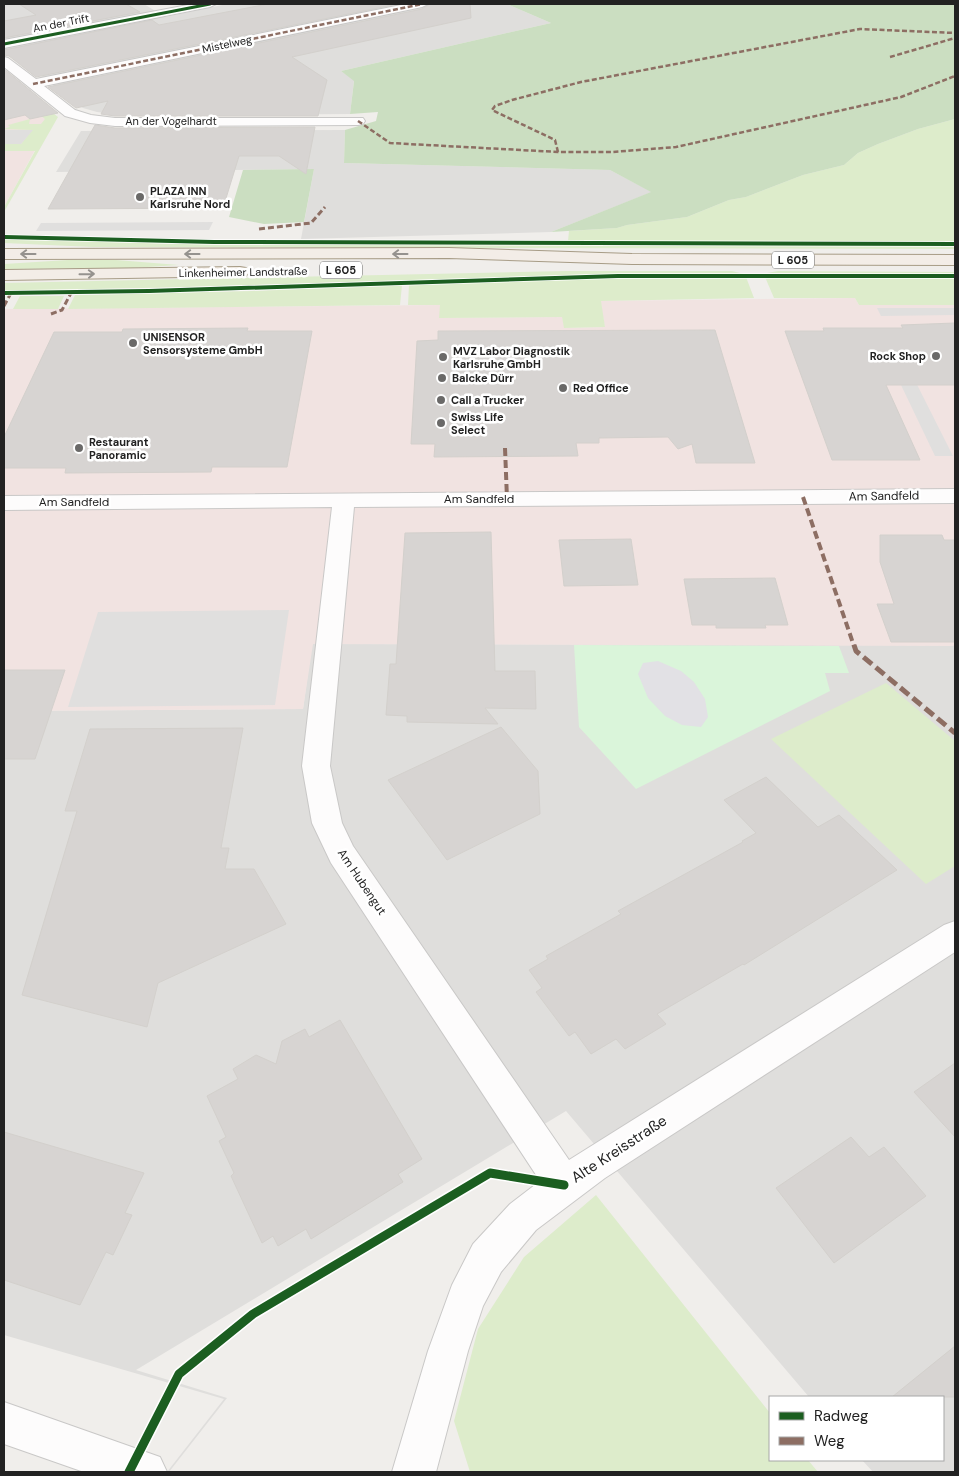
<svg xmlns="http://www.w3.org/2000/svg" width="959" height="1476" font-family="'DM Sans',sans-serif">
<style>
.residential{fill:#dfdedc}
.commercial{fill:#f1e3e1}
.grass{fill:#ddeccb}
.forest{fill:#cbdec1}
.park{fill:#daf5da}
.parking{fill:#e0dfde}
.plaza{fill:#e2e1e5}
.building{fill:#d7d4d2;stroke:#d3d0cc}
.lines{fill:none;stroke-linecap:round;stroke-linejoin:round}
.street-casing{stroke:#c9c8c7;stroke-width:2}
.primary-casing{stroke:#a79c86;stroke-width:2}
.street{fill:#fdfcfc;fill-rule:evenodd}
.primary{fill:#f3ede7;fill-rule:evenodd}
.quiet-far3{stroke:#8d6e63;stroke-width:2.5;stroke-dasharray:5 2.5;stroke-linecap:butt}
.quiet-far2{stroke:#8d6e63;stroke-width:3;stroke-dasharray:6 3;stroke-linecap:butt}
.quiet-far1{stroke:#8d6e63;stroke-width:4;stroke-dasharray:8 4;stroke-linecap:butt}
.quiet{stroke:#8d6e63;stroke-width:5;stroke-dasharray:11 5;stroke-linecap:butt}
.cycleway-far2-casing{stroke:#fff;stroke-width:4.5}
.cycleway-far1-casing{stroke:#fff;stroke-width:5.5}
.cycleway-casing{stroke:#fff;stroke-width:12}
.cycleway-far2{stroke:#1b5e20;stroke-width:3}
.cycleway-far1{stroke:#1b5e20;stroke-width:4}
.cycleway{stroke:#1b5e20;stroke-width:9}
.oneway{stroke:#95928e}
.poi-dot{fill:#6a6968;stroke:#fff;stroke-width:2}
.labels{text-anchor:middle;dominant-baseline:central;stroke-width:5;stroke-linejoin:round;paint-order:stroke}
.far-street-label{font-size:11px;fill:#222;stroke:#fff}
.far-poi-label{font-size:11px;font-weight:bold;fill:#222;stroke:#fff;text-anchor:start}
.shield{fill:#fff;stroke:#646464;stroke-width:1}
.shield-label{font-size:11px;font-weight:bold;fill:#222}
.street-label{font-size:12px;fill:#222;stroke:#fff}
.near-street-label{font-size:15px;fill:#222;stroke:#fff}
</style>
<rect width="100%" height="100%" fill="#f0eeeb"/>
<!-- residential -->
<path class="residential" d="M4 4H144L165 17 227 4H507L551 23 341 71 354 80 350 114 126 116 97 112 83 108 4 48Z
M345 130 344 163 610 170 652 192 551 232 301 239 314 169 56 172 81 131Z
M312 644 955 645V1472H873L862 1460H943V1397H809L566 1111 136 1370 227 1398 169 1472H167L224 1399 4 1335V711L303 709Z"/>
<!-- commercial -->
<path class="commercial" d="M4 75 53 117 4 207Z
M855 298 859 305H955V645L953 646 313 644 303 709 4 711V309L440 305V318L562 317 565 328 605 327 600 301Z"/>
<!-- grass -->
<path class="grass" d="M4 74 58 117 4 212V207L35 151H4V144H21L32 130 4 129 10 127 8 125 30 119 29 124H41L45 119 4 85Z
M955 119V242L568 241 569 231 617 228 627 225 687 217 729 200 746 197 803 175 844 165 858 153 878 144 918 129Z
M4 239 183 244 955 246V249L93 247 4 243Z
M68 260H116L179 265 132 268 4 269V264Z
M566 271H732L744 274H602L187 287 4 291V283Z
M778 271 955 272V275L767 273Z
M617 277H746L754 298 601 301 605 327 564 328 562 317 439 318 440 305H408L409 285Z
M765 277 955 278V305H859L855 298H774Z
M402 285 400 305 68 309 75 295 252 291Z
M20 296H64L58 309H13Z
M886 683 955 741V866L926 884 771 739Z
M596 1195 770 1413V1460H808L818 1472H470L454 1421 478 1329 524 1257Z"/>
<!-- forest -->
<path class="forest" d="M507 4H955V119L918 129 878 144 858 153 844 165 803 175 746 197 729 200 687 217 627 225 617 228 551 232 651 192 610 170 344 163 345 130 376 121 378 112 350 114 354 81 341 71 551 23Z
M314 169 304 222 264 224 229 217 243 170Z"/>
<!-- park -->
<path class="park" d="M574 645 839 646 849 673H825L830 691 636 789 579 727Z"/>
<!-- parking -->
<path class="parking" d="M4 130H33L21 144H4Z
M213 222 209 230 36 231 41 223Z
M877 308H955V315L881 316Z
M878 337H893L953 456H935Z
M289 610 275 705 68 707 98 612Z"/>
<!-- plaza -->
<path class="plaza" d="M658 661 681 671 694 682 705 699 708 717 701 727 682 725 665 716 648 698 638 674 643 663Z"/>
<!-- building -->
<path class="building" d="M19 4H126L140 12 4 38V21L36 15Z
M268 4H398L36 77 9 56 4 55V50L152 20 159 25Z
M430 4H470L471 18 292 57 327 80 318 116H115L101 114 108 101 76 108 48 87 422 9Z
M4 69 58 113 30 119 25 115 4 120Z
M95 125 115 128 315 127 306 174 279 156H239L223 208 48 209Z
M955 323V385H886L920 460H832L785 331H824L823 328H903L901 325Z
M248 328 247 331H312L287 467H212L211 472 65 473 66 468H4V437L54 332H122L123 329Z
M715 330 755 463H696L692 444 678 449 668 437 599 438V443H576L578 456 434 457 435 444H411L417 341 438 340V331Z
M491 532 495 671H535L536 709 485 708 498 724 407 722V716L386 715 390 664H396L405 533Z
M880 535H942L944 540H955V642H891L877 604H894L880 562Z
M631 539 638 585 564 586 559 540Z
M775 578 788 625H765L766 628H716V625H692L684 579Z
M4 670H65L35 759H4Z
M501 727 538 771 540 814 447 860 388 780Z
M243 728 221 848H229L225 869H254L286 924 158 983 147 1027 22 995 77 811H65L90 729Z
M766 777 818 827 839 815 897 870 744 965 743 964 657 1014 666 1024 625 1049 616 1039 591 1054 575 1032 569 1036 536 992 542 988 529 970 548 959 546 956 621 914 618 911 743 842 742 841 756 833 724 800Z
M340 1020 422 1159 398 1174 403 1182 311 1239 306 1229 278 1246 273 1236 262 1243 231 1176 234 1173 219 1141 226 1137 207 1096 238 1079 233 1069 256 1055 276 1064 282 1041 305 1029 309 1037Z
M955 1063V1137L914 1092Z
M4 1132 144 1173 125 1213 132 1215 113 1255 106 1252 80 1305 4 1280Z
M851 1137 869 1157 884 1147 926 1196 834 1263 776 1188Z
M955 1346V1397H892Z"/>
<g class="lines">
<defs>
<path id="street" d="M193 4H216L210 7 4 48V40Z
M406 4H428L422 7 44 86 75 110 91 115 115 118H363L365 121 363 124 358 125 115 126 90 123 65 116 4 67V57L8 58 36 79Z
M955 489V503L354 507 330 766 342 823 353 846 569 1160 944 925 955 921V952L605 1178 536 1230 501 1272 483 1306 468 1351 436 1472H392L428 1351 452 1285 473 1244 510 1204 540 1181 331 863 312 823 302 766 332 507 4 510V496Z
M4 1402 160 1457 167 1472H84L4 1444Z"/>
<path id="primary" d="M449 248 632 254 955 255V265L632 264 449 258 4 259V249Z
M240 267 246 268 249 272 246 276 4 280V270Z"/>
</defs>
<!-- street casing -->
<use href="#street" class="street-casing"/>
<!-- primary casing -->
<use href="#primary" class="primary-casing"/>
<!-- street -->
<use href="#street" class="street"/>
<!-- primary -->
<use href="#primary" class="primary"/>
<!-- quiet-far3 -->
<path class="quiet-far3" d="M890 57 955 38
M33 84 422 4
M358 121 390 143 558 152H612L676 147 901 97 955 76
M558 152 555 140 492 110 495 106 512 100 581 82 860 29 955 33"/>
<!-- quiet-far2 -->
<path class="quiet-far2" d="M259 229 311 223 325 207
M4 306 11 293
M51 314 62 310 71 293"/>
<!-- quiet-far1 -->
<path class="quiet-far1" d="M505 448 507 499
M803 497 854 646"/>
<!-- quiet -->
<path class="quiet" d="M854 645 856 651 955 733"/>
<defs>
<path id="cycleway-far2" d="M4 44 210 4"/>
<path id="cycleway-far1" d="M4 237 214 242 955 244
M4 293 149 291 618 276H955"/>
<path id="cycleway" d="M129 1472 179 1374 253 1314 490 1173 564 1185"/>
</defs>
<!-- cycleway-far2 casing -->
<use href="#cycleway-far2" class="cycleway-far2-casing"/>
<!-- cycleway-far1 casing -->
<use href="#cycleway-far1" class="cycleway-far1-casing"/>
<!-- cycleway casing -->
<use href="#cycleway" class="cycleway-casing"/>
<!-- cycleway-far2 -->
<use href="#cycleway-far2" class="cycleway-far2"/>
<!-- cycleway-far1 -->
<use href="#cycleway-far1" class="cycleway-far1"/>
<!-- cycleway -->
<use href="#cycleway" class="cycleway"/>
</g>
<!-- one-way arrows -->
<defs><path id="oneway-shaft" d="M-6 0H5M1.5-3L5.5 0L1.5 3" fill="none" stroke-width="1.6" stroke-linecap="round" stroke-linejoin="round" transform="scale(1.25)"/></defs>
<g class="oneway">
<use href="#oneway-shaft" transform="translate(28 254) rotate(180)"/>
<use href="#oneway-shaft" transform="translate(192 254) rotate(-180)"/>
<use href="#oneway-shaft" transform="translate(400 254) rotate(180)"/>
<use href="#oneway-shaft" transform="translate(87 274) rotate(-1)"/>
</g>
<!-- markers -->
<g class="poi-dot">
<circle cx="140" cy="197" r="5"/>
<circle cx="133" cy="343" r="5"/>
<circle cx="936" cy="356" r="5"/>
<circle cx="443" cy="357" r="5"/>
<circle cx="442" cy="378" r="5"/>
<circle cx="563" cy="388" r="5"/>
<circle cx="441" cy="400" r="5"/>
<circle cx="441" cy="423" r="5"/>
<circle cx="79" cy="448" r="5"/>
</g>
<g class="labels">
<!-- far-street labels -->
<g class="far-street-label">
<text transform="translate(61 23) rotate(-11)">An der Trift</text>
<text transform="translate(227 44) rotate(-12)">Mistelweg</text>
<text x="171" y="121">An der Vogelhardt</text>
<text transform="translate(243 272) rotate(-1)">Linkenheimer Landstraße</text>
</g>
<!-- far-poi labels -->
<g class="far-poi-label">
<text x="150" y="191">PLAZA INN<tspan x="150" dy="13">Karlsruhe Nord</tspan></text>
<text x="143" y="337">UNISENSOR<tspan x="143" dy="13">Sensorsysteme GmbH</tspan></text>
<text x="453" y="351">MVZ Labor Diagnostik<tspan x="453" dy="13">Karlsruhe GmbH</tspan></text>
<text x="926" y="356" text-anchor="end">Rock Shop</text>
<text x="452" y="378">Balcke Dürr</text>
<text x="573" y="388">Red Office</text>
<text x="451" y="400">Call a Trucker</text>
<text x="451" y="417">Swiss Life<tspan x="451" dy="13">Select</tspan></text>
<text x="89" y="442">Restaurant<tspan x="89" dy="13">Panoramic</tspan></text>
</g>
<!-- shield labels -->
<g class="shield">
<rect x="772" y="251.5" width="42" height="17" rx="4"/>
<rect x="320" y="261.5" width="42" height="17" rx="4"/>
</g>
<g class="shield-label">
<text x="793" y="260">L 605</text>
<text x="341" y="270">L 605</text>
</g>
<!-- street labels -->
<g class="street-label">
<text transform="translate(884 496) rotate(-1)">Am Sandfeld</text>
<text x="479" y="499">Am Sandfeld</text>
<text x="74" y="502">Am Sandfeld</text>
<text transform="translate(362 882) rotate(56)">Am Hubengut</text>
</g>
<!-- near-street labels -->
<g class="near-street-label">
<text transform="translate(619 1149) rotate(-33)">Alte Kreisstraße</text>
</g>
</g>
<!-- border -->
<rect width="959" height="1476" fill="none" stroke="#222222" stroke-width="10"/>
<!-- legend -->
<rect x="769" y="1396" width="175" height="65" fill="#ffffff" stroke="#a7a7a7"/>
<rect x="779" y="1412" width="25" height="8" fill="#1b5e20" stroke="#a7a7a7"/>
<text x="814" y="1421" font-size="15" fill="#222222">Radweg</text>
<rect x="779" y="1437" width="25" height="8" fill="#8d6e63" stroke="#a7a7a7"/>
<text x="814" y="1446" font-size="15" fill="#222222">Weg</text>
</svg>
